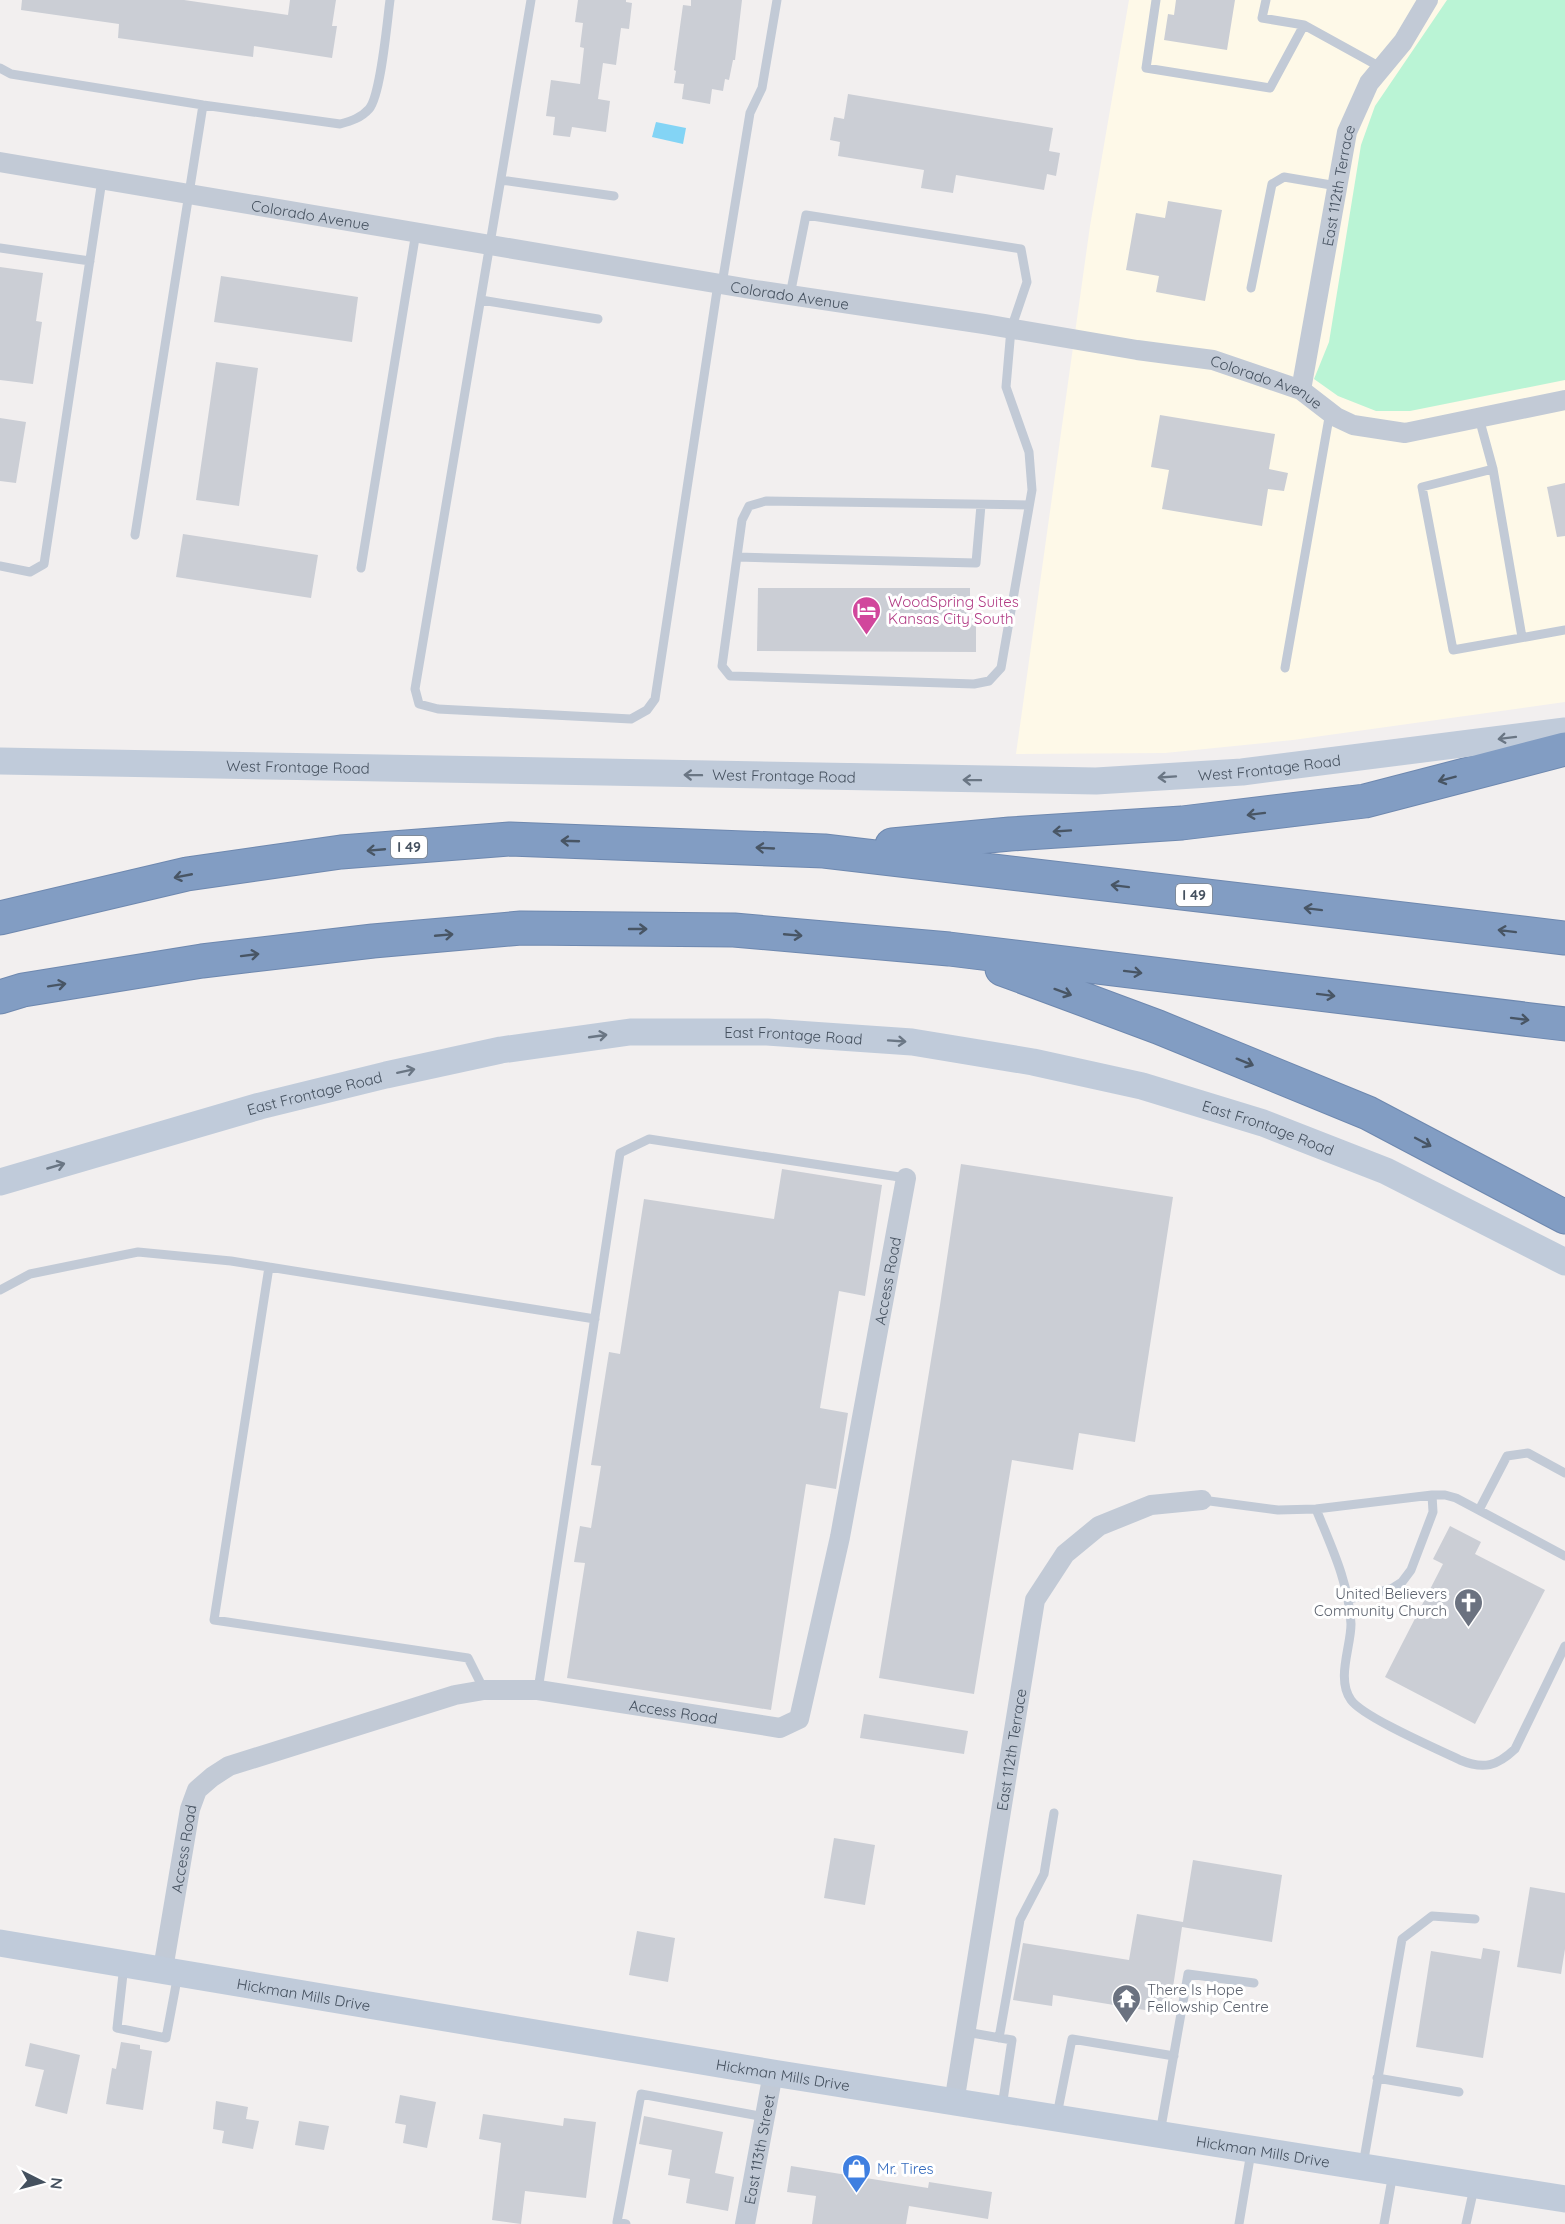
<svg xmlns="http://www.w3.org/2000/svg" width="1565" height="2224" font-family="Quicksand,sans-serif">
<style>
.commercial{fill:#fef9e8}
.green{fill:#baf4d5}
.water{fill:#83d4f5}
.building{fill:#cbced5}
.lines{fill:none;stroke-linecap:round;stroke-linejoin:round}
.highway-casing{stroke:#6e88af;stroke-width:35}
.lane{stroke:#c2cad6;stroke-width:9}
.street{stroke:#c2cad6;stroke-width:20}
.secondary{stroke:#c0cbda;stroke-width:27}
.highway{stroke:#829dc3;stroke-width:33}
.oneway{stroke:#6a7684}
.oneway2{stroke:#485564}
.labels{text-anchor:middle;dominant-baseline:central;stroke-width:6;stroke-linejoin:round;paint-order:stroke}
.shield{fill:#fff;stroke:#7d858f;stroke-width:1.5}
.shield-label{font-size:14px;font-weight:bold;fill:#45515f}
.street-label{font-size:15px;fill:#45515f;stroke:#fff}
.hotel-label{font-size:15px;fill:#b23c85;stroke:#fff;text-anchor:start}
.worship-label{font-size:15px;fill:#5b616d;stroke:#fff;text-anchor:end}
.shop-label{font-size:15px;fill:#366cbe;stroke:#fff;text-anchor:start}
</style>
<rect width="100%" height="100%" fill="#f2efef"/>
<!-- commercial -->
<path class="commercial" d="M1129 0H1565V702L1293 740 1165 753 1016 754 1090 226Z"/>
<!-- green -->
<path class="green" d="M1447 0H1565V380L1410 411H1376L1338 396 1314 379 1329 342 1361 145 1375 106Z"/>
<!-- water -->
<path class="water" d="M656 122 686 128 683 144 652 137Z"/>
<!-- building -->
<path class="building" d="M22 0H184L288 15 290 0H336L332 26H337L332 58 254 46 253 57 118 38 119 24 21 10Z
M578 0H626V2L632 3 629 29 621 28 616 65 603 63 598 99 610 101 606 132 572 127 570 137 553 135 555 117 546 116 551 80 580 84 584 48 580 47 583 23 575 22Z
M691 0H742L735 60H733L729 80 725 79 723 91 712 89 710 104 682 99 684 84 674 83 676 71 674 70 683 5 691 6Z
M1176 0H1235L1227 50 1164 40 1168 14 1174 15Z
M848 94 1053 128 1049 151 1060 153 1056 176 1047 174 1044 190 956 175 953 193 921 188 924 170 838 156 840 142 830 140 834 117 844 119Z
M1168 201 1222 210 1205 301 1156 292 1159 276 1126 270 1136 213 1165 218Z
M0 267 43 273 36 321 42 322 33 384 0 380Z
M221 276 358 297 352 342 214 322Z
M216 362 258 368 239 506 196 500Z
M1160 415 1275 434 1269 469 1288 473 1284 491 1268 489 1262 526 1162 509 1169 470 1151 467Z
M0 418 26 422 16 483 0 481Z
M1565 483V536L1557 537 1547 487Z
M183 534 318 555 311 598 176 577Z
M758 588H970V618H976V652L757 651Z
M961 1164 1173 1197 1135 1442 1079 1433 1073 1470 1012 1460 974 1694 879 1678 940 1305Z
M782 1169 882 1185 865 1296 839 1291 820 1408 848 1413 836 1489 806 1484 771 1710 567 1678 585 1563 574 1562 580 1526 591 1528 601 1466 591 1465 609 1352 620 1354 644 1199 774 1219Z
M1450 1526 1481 1542 1475 1554 1545 1590 1475 1724 1385 1677 1443 1564 1433 1559Z
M864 1714 968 1731 964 1754 860 1738Z
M834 1838 875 1845 865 1905 824 1898Z
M1193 1860 1282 1875 1272 1942 1182 1927 1169 2014 1053 1995 1052 2006 1013 2000 1023 1943 1129 1960 1137 1914 1183 1922Z
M1530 1887 1565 1893V1949L1561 1974 1517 1967Z
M637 1931 675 1938 668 1982 629 1975Z
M1483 1948 1500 1951 1483 2058 1416 2047 1431 1951 1481 1959Z
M121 2042 140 2045V2049L152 2051 143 2110 106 2104 112 2068 116 2069Z
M30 2043 80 2055 67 2114 35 2106 44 2070 25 2066Z
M400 2095 436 2102 427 2148 403 2143 406 2125 395 2123Z
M216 2101 248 2107 246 2119 259 2121 253 2149 222 2143 224 2131 213 2129Z
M483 2114 563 2126 564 2118 596 2122 586 2198 525 2191 521 2224 492 2220 501 2143 479 2139Z
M644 2116 723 2132 715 2173 734 2177 728 2211 686 2203 690 2179 668 2175 672 2150 639 2144Z
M299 2121 329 2126 324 2150 295 2145Z
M791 2166 928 2188 929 2182 992 2192 988 2219 909 2206 906 2224H812L816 2196 787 2192Z"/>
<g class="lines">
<defs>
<path id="highway" d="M892 845 1010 834 1182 823 1365 801 1565 749
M0 918 187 874 341 852 510 839 824 851 1565 938
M1002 969 1158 1027 1368 1113 1565 1217
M0 997 23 990 202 961 373 941 521 928 734 930 949 949 1565 1024"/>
</defs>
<!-- highway casing -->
<use href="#highway" class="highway-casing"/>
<!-- lane -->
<path class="lane" d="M531 0 415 689 419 704 438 709 631 719 647 710 655 699 718 284
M1156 0 1146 68 1270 88 1304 25 1382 68
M1266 0 1262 18 1304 25
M0 68 11 74 203 105 340 124C351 121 361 118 369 109 381 95 387 22 390 0
M501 180 614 196
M0 248 90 261
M722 284 750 113 762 88 777 0
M1251 288 1272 184 1284 177 1337 186
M790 295 806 215 1021 249 1027 282 1011 329 1006 387 1029 452 1032 490 1001 668 989 681 974 684 730 676 722 666 742 520 749 506 766 501 1029 505
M481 300 598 319
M1479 418 1493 469 1422 487 1453 650 1565 630
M1493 469 1522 637
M135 535 203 105
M737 557 976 563 981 505
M0 566 30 572 44 564 102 180
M361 568 416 232
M1285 668 1330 412
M269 1267 214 1620 468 1658 484 1690
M0 1290 30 1274 138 1252 231 1261 595 1319
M1202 1500 1278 1510 1316 1509 1432 1495H1445L1456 1498 1565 1556
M1316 1509C1331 1546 1349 1583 1351 1624 1351 1647 1336 1679 1351 1700 1363 1717 1437 1749 1460 1760 1484 1770 1497 1766 1515 1749L1565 1646
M1479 1510 1507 1456 1528 1453 1565 1473
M1349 1599 1391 1589 1402 1582 1411 1570 1433 1512 1432 1495
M538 1690 620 1153 649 1139 906 1178
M124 1965 117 2028 166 2038 178 1974
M966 2032 1012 2040 1002 2107
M999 2038 1020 1920 1044 1874 1054 1813
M1377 2078 1459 2092
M1057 2115 1072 2039 1174 2056
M1160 2133 1188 1974 1254 1983
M1363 2165 1402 1939 1432 1916 1475 1919
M626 2224 617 2222 641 2094 765 2117
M1239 2224 1251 2152
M1384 2224 1393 2173
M1466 2224 1474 2188"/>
<!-- street -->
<g class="street">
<path id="s1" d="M0 162 756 290 984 324 1137 350 1213 360 1301 390 1336 417 1353 425 1405 433 1565 400"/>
<path id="s2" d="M1301 390 1347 132 1369 83 1403 42 1428 0"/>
<path id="s3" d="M163 1969 190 1809 197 1790 212 1777 229 1766 455 1695 484 1690H538L780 1728 799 1719 840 1537 906 1178"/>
<path id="s4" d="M954 2103 1035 1600 1065 1554 1099 1526 1151 1505 1202 1500"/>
<path id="s5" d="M745 2224 773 2073"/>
</g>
<!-- secondary -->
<g class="secondary">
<path id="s6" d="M0 761 1096 781 1242 772 1565 731"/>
<path id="s7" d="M0 1182 260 1106 386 1075 501 1050 630 1032H767L912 1042 1033 1062 1142 1086 1263 1123 1386 1171 1565 1262"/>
<path id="s8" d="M0 1943 773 2073 1565 2199"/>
</g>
<!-- highway -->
<use href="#highway" class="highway"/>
</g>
<!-- one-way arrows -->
<defs><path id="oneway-shaft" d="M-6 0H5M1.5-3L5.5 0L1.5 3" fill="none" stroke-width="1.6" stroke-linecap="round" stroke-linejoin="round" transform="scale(1.5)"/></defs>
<g class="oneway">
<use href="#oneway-shaft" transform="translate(1507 738) rotate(173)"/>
<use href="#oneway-shaft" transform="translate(693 775) rotate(-179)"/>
<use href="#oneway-shaft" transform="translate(1167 777) rotate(176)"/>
<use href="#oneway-shaft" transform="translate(972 780) rotate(-179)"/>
<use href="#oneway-shaft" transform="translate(598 1036) rotate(-8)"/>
<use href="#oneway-shaft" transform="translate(897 1041) rotate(4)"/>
<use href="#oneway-shaft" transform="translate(406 1071) rotate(-12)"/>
<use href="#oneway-shaft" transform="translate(56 1166) rotate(-16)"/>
</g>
<g class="oneway2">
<use href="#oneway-shaft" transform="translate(1447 779) rotate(165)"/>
<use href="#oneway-shaft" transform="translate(1256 814) rotate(173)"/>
<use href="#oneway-shaft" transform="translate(1062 831) rotate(176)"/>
<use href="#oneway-shaft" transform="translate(570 841) rotate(-178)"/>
<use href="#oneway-shaft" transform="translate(765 848) rotate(-177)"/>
<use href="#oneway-shaft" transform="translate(376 850) rotate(175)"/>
<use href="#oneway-shaft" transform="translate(183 876) rotate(169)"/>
<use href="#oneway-shaft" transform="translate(1120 886) rotate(-173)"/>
<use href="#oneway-shaft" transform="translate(1313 909) rotate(-173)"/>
<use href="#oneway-shaft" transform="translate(638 929)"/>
<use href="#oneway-shaft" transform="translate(1507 931) rotate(-173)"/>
<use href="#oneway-shaft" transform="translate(444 935) rotate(-5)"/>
<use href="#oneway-shaft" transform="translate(793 935) rotate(5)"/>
<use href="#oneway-shaft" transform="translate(250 955) rotate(-7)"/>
<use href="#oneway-shaft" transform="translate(1133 972) rotate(7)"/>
<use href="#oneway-shaft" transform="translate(57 985) rotate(-9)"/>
<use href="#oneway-shaft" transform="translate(1063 992) rotate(20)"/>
<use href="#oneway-shaft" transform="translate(1326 995) rotate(7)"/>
<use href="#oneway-shaft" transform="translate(1520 1019) rotate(7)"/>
<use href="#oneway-shaft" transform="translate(1245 1062) rotate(22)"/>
<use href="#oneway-shaft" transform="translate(1423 1142) rotate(28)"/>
</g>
<!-- icons -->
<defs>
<symbol id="hotel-pin" viewBox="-11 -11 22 30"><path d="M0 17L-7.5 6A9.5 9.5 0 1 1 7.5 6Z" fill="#d1479c" stroke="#fff"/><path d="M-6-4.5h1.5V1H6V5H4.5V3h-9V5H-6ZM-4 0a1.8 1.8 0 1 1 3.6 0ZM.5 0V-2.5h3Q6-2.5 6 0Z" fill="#fff"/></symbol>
<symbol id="church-pin" viewBox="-11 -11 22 30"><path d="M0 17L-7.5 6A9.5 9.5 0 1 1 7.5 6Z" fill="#6b7280" stroke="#fff"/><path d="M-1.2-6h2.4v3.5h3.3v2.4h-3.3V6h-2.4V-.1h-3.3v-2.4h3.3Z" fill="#fff"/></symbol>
<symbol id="temple-pin" viewBox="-11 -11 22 30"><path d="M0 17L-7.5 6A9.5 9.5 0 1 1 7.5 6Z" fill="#6b7280" stroke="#fff"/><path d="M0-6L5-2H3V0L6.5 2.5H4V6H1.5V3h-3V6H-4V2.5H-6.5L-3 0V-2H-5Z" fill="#fff"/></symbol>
<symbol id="shop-pin" viewBox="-11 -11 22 30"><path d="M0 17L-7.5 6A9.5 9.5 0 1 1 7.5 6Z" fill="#3f7fe0" stroke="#fff"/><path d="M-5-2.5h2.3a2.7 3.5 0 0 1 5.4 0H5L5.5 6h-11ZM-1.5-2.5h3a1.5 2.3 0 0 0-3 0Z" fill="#fff"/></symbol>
</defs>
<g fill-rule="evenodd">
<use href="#hotel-pin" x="850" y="594" width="33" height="45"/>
<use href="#church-pin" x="1452" y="1586" width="33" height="45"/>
<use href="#temple-pin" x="1110" y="1982" width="33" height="45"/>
<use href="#shop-pin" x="840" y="2152" width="33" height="45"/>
</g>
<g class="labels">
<!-- shield labels -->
<g class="shield">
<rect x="391" y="836" width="36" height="22" rx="4.5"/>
<rect x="1176" y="884" width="36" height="22" rx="4.5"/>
</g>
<g class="shield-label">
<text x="409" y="847">I 49</text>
<text x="1194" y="895">I 49</text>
</g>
<!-- street labels -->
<g class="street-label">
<text stroke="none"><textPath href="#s2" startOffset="208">East 112th Terrace</textPath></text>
<text stroke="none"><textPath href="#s1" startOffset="315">Colorado Avenue</textPath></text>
<text stroke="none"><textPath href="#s1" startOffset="801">Colorado Avenue</textPath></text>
<text stroke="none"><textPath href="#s1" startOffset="1287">Colorado Avenue</textPath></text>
<text stroke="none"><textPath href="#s6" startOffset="298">West Frontage Road</textPath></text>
<text stroke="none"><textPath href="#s6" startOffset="1270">West Frontage Road</textPath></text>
<text stroke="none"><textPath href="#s6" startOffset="784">West Frontage Road</textPath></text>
<text stroke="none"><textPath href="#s7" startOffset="812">East Frontage Road</textPath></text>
<text stroke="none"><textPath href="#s7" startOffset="327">East Frontage Road</textPath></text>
<text stroke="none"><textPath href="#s7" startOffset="1298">East Frontage Road</textPath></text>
<text stroke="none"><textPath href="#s3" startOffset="1256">Access Road</textPath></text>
<text stroke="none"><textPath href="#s3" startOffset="680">Access Road</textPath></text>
<text stroke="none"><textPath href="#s4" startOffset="358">East 112th Terrace</textPath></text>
<text stroke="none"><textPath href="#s3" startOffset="122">Access Road</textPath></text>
<text stroke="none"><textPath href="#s8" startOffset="308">Hickman Mills Drive</textPath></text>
<text stroke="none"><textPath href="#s8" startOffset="794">Hickman Mills Drive</textPath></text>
<text stroke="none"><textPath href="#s5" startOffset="76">East 113th Street</textPath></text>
<text stroke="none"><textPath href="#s8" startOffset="1280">Hickman Mills Drive</textPath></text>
</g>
<!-- hotel labels -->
<g class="hotel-label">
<text x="888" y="601">WoodSpring Suites<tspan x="888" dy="17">Kansas City South</tspan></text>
</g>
<!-- worship labels -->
<g class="worship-label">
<text x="1447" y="1593">United Believers<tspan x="1447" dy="17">Community Church</tspan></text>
<text x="1147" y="1989" text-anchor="start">There Is Hope<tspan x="1147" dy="17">Fellowship Centre</tspan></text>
</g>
<!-- shop labels -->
<g class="shop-label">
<text x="877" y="2168">Mr. Tires</text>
</g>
</g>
<!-- north arrow -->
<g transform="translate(42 2182) rotate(96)" stroke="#ffffff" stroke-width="4.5" paint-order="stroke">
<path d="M0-4.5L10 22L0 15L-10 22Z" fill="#45515f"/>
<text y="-9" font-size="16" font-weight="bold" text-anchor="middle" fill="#45515f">N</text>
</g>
</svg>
